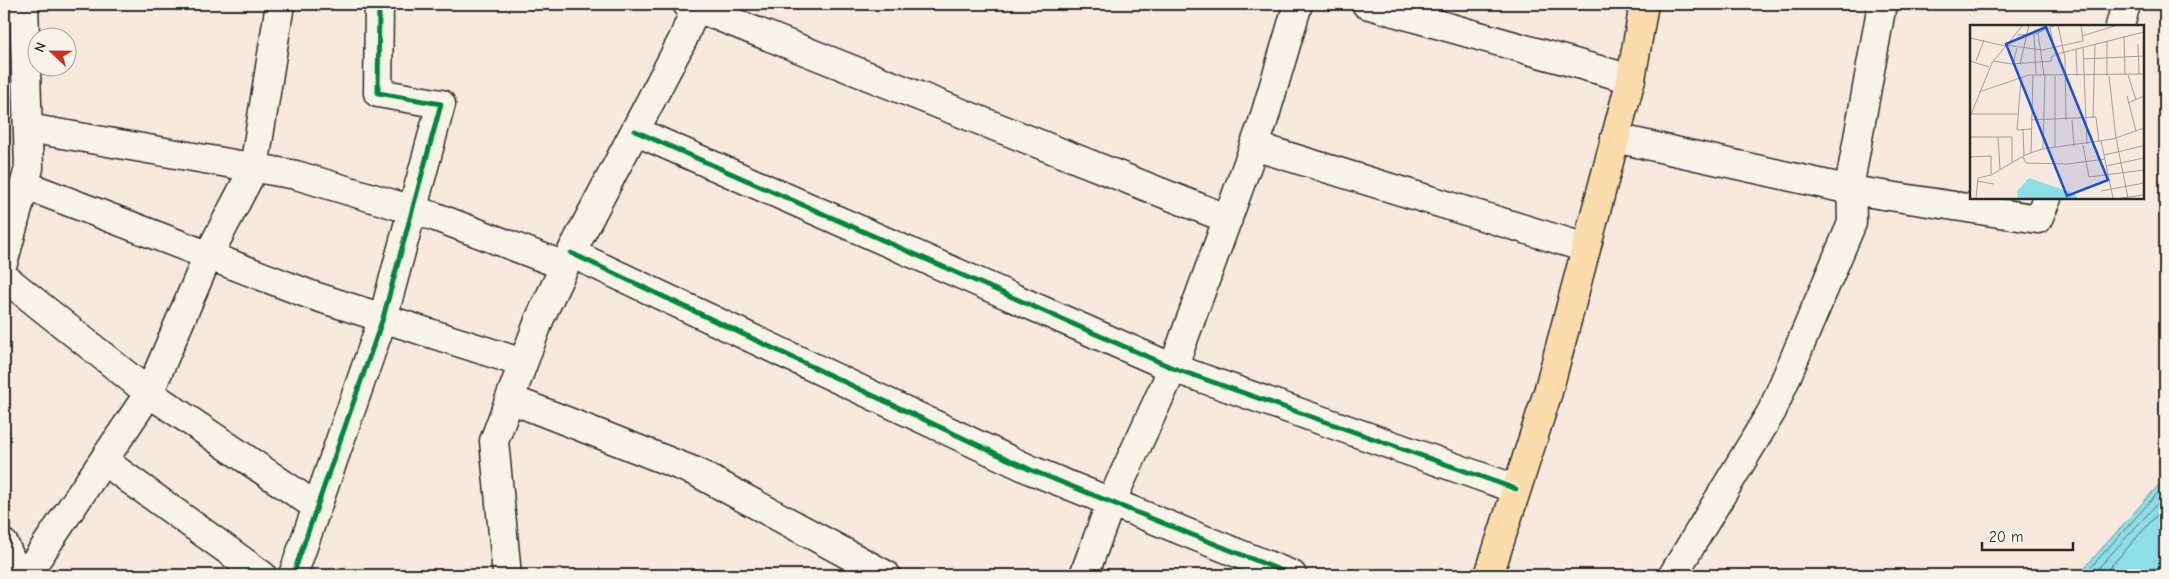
<svg xmlns="http://www.w3.org/2000/svg" width="2169" height="579" font-family="'Comic Neue',sans-serif">
<style>
.water{fill:#8ddee7;stroke:#66969c}
.lines{fill:none;stroke-linecap:round;stroke-linejoin:round}
.shore{stroke:#527376;stroke-width:1}
.minor-casing{stroke:#2b2b2b;stroke-width:31}
.major-casing{stroke:#2b2b2b;stroke-width:31}
.minor{stroke:#f7f3e8;stroke-width:28}
.major{stroke:#fcdcac;stroke-width:28}
.cycleway-casing{stroke:#f7f3e8;stroke-width:8}
.cycleway{stroke:#00873e;stroke-width:5}
.inset-road{fill:none;stroke:#a59d96;stroke-width:1}
.view{fill:#1d4ed8;fill-opacity:0.15;stroke:#1d4ed8;stroke-width:2.5}
.inset-edge{fill:none;stroke:#2b2b2b;stroke-width:2.5}
</style>
<rect width="100%" height="100%" fill="#f7e9dd"/>
<filter id="ink" filterUnits="userSpaceOnUse"><feTurbulence type="fractalNoise" baseFrequency=".02" numOctaves="2"/><feDisplacementMap in="SourceGraphic" scale="10" xChannelSelector="R" yChannelSelector="G"/><feConvolveMatrix kernelMatrix="1 2 1 2 8 2 1 2 1" color-interpolation-filters="sRGB"/></filter>
<g filter="url(#ink)">
<!-- water -->
<path class="water" d="M2165 478V575H2076L2087 565Z"/>
<g class="lines">
<!-- shore -->
<path class="shore" d="M2084 575 2165 485
M2092 575 2165 495
M2103 575 2165 506"/>
<defs>
<path id="minor" d="M687 4 1228 219
M1366 4 1631 79
M2120 26 2126 4
M28 128 296 175 436 217 565 266
M635 131 1173 368 1516 489
M1615 138 1851 190 2038 219 2047 198
M1254 146 1586 248
M25 185 311 295 523 363
M571 253 1031 470 1292 575
M4 260 29 168 24 4
M4 277 149 393 317 507
M510 399 696 472 886 575
M104 461 262 575
M4 544 18 575
M26 575 149 393 208 256 254 168 280 4
M293 575 383 318 441 104 378 93 379 4
M507 575 494 441 540 318 571 253 683 39 697 4
M1084 575 1111 502 1173 368 1263 122 1298 4
M1673 575 1772 411 1852 223 1851 177 1882 4"/>
<path id="major" d="M1489 575 1548 392 1631 79 1644 4"/>
</defs>
<!-- minor casing -->
<use href="#minor" class="minor-casing"/>
<!-- major casing -->
<use href="#major" class="major-casing"/>
<!-- minor -->
<use href="#minor" class="minor"/>
<!-- major -->
<use href="#major" class="major"/>
<defs>
<path id="cycleway" d="M635 131 1173 368 1516 489
M571 253 1031 470 1292 575
M293 575 383 318 441 104 378 93 379 4"/>
</defs>
<!-- cycleway casing -->
<use href="#cycleway" class="cycleway-casing"/>
<!-- cycleway -->
<use href="#cycleway" class="cycleway"/>
</g>
</g>
<!-- overview -->
<g transform="translate(1970 25)">
<rect width="174" height="174" fill="#f7e9dd"/>
<path d="M59 153 105 169 107 173H48L47 166Z" fill="#8ddee7"/>
<path class="inset-road" d="M88 0 95 33 96 95M80 3 84 22M68 8 74 50M64 9 66 49M47 10 65 9 86 0M112 11 148 0M154 11 155 50M0 13 35 21M137 16V51M168 19 169 50M36 20 72 25 113 16 111 0M113 23 117 119M106 25 107 51M113 34 174 31M0 36 19 42M6 36 14 15M23 36 42 39 82 36 81 32 87 29 174 7M43 39 47 23M50 39 59 0M158 50 166 75M139 51 146 113 158 173M51 54 47 105 61 104M9 67 59 50 174 49M157 71 166 106M158 78 174 71M1 89H47M0 92 22 38 53 0M123 93 125 19M61 95 126 92 129 117M102 95 104 121M53 105 54 131M0 112H42V137M28 112 30 144M131 116 143 173M113 120 119 152 174 145M85 122V51M73 123 75 50M61 128 63 50M134 130 173 121M0 132 21 131V149M53 132 56 138 98 139 135 134M136 141 174 133M7 156 24 159M131 166 174 158M6 173 8 153 21 150 55 130 72 124 143 114 174 103M151 173 174 170"/>
<path class="view" d="M76 2 138 155 97 171 36 19Z"/>
<rect width="174" height="174" class="inset-edge"/>
</g>
<!-- margin -->
<rect width="2169" height="579" fill="none" stroke="#f7f3e8" stroke-width="20"/>
<rect x="10" y="10" width="2149" height="559" fill="none" stroke="#2b2b2b" stroke-width="2" filter="url(#ink)"/>
<!-- north arrow -->
<g transform="translate(52 52) rotate(292)"><circle r="24" fill="#f7f3e8" stroke="#a5a39c"/>
<path d="M0-4L9 19L0 12L-9 19Z" fill="#c8321e"/>
<text y="-8" font-size="14" font-weight="bold" text-anchor="middle" fill="#2b2b2b">N</text>
</g>
<!-- scale -->
<path d="M1982 542v8h91v-8" fill="none" stroke="#2b2b2b" stroke-width="2.5"/>
<text x="1989" y="542" font-size="15" fill="#2b2b2b" stroke="#f7f3e8" stroke-width="4" paint-order="stroke">20 m</text>
</svg>
